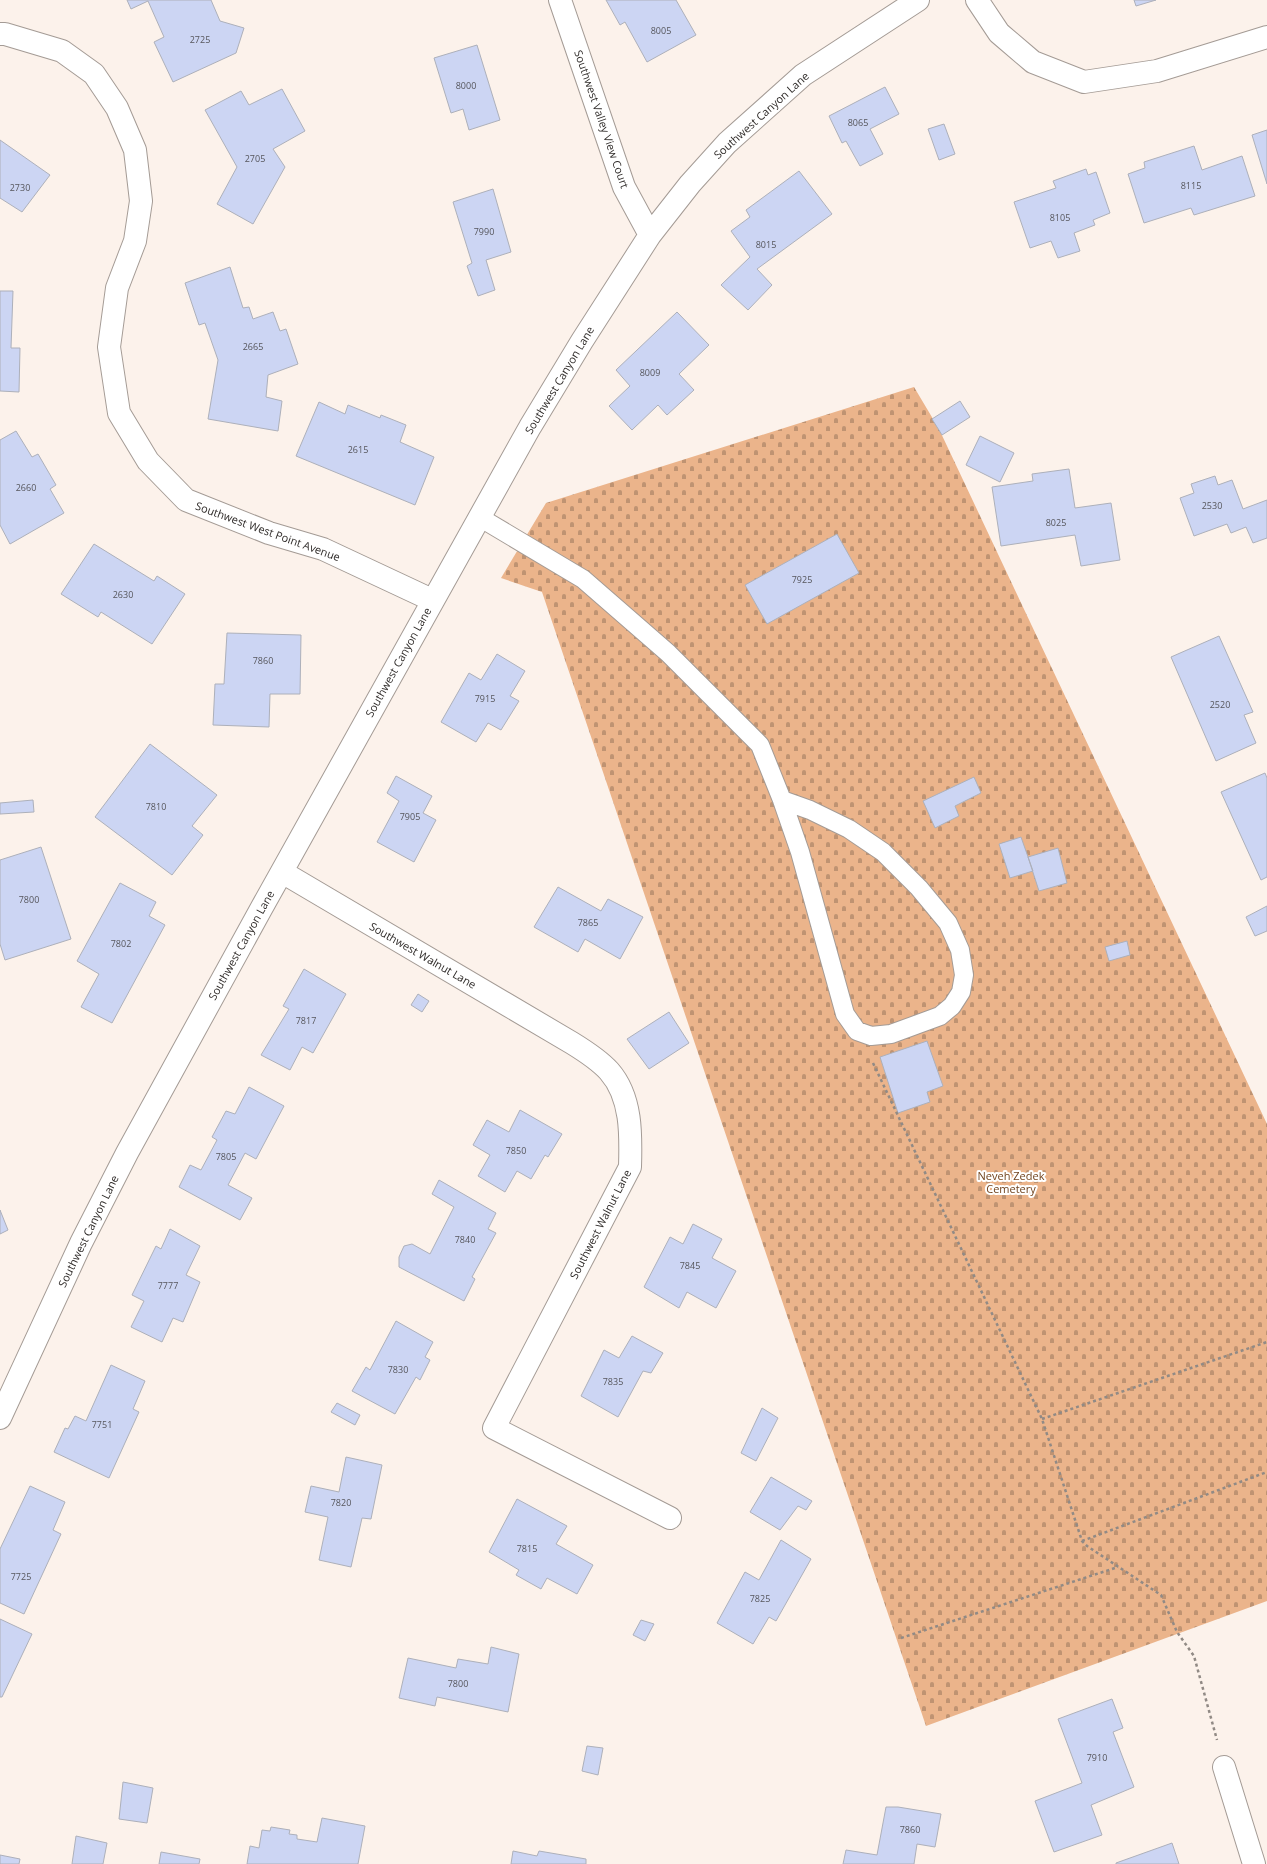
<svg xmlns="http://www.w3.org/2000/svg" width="1267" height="1864" font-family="'Open Sans',sans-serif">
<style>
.cemetery{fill:url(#cemetery-stones)}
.building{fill:#ccd5f3;stroke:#adb0ba}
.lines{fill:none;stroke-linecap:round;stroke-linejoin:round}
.lane-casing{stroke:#a49b95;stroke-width:20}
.street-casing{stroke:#a49b95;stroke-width:24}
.path{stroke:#918a85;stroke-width:2.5;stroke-dasharray:3 3;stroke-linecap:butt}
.lane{stroke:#fff;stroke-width:18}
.street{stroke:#fff;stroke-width:22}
.labels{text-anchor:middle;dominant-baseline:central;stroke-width:4;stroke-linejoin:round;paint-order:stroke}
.number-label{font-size:9px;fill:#56565c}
.street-label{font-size:11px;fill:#2f2b29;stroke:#fff}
.park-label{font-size:11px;fill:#71441f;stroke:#fff}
</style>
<defs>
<pattern id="cemetery-stones" width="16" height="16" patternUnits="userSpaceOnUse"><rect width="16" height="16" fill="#ebb48b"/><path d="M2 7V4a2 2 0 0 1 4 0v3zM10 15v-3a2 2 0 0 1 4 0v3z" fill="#bf9372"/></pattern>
</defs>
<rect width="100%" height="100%" fill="#fcf2eb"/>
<!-- cemetery -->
<path class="cemetery" d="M914 387 939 429 1267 1124V1601L926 1726 542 592 501 578 546 503Z"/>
<!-- building -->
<path class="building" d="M127 0H211L220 21 244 28 236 53 173 82 154 42 164 37 148 1 131 9Z
M606 0H676L696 35 647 62 625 22 620 25Z
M1134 0H1156L1136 6Z
M477 45 500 120 469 130 463 109 451 113 434 58Z
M885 87 899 114 870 129 883 154 860 166 846 141 842 143 829 116Z
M282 89 305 131 273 149 285 167 253 224 217 204 237 167 205 110 241 91 249 105Z
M944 124 955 154 939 160 928 129Z
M1267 130V184L1252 135Z
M0 140 50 175 22 212 0 198Z
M1194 146 1202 170 1242 156 1255 196 1194 215 1191 208 1144 223 1128 174 1145 168 1144 162Z
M1086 169 1088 175 1096 172 1110 213 1093 220 1095 225 1074 233 1080 251 1058 258 1051 241 1030 248 1014 202 1056 188 1053 181Z
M799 171 832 214 757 269 772 285 748 310 721 285 750 257 731 231 750 217 746 210Z
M493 189 511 252 486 260 495 290 478 296 467 266 472 263 453 202Z
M230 267 243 308 249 307 253 319 273 312 280 331 286 329 298 364 268 375 266 397 282 401 278 431 208 419 218 360 205 323 199 325 185 283Z
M0 291H13L11 348H20L19 392 0 391Z
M677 312 709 345 679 374 694 390 667 415 658 405 632 430 609 406 630 386 616 370Z
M960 401 970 417 942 435 932 419Z
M319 402 345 414 348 405 380 418 381 415 406 425 400 442 434 457 415 505 296 456Z
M16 431 32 457 38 454 56 485 50 489 64 513 10 544 0 525V440Z
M980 436 1014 453 1000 482 966 465Z
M1069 469 1075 508 1111 503 1120 560 1081 566 1075 535 1001 546 992 487 1033 481 1032 474Z
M1215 476 1218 485 1232 480 1243 509 1267 500V538L1253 543 1246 527 1231 533 1227 524 1194 536 1180 498 1194 493 1191 484Z
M837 534 859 573 767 624 745 585Z
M94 544 154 581 157 576 185 594 152 644 101 612 98 617 61 594Z
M227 633 301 635 300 694H270L269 727 213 725 215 684H224Z
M1219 636 1253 712 1244 715 1256 743 1216 761 1171 657Z
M497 654 525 671 510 696 519 701 501 730 488 723 476 742 441 722 469 673 481 680Z
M150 744 217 795 192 826 203 835 172 875 95 817Z
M1265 773 1267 778V877L1261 880 1221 792Z
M396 776 432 796 423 813 436 820 414 862 377 842 399 801 387 793Z
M974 777 981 793 955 806 959 816 935 828 923 801Z
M33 800 34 812 0 814V803Z
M1021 837 1033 871 1010 878 999 844Z
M41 847 71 939 5 960 0 944V860Z
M1058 848 1067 883 1039 891 1028 857Z
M120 883 156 902 149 916 165 925 112 1023 81 1007 99 974 77 961Z
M558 887 601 911 608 899 643 917 620 959 585 939 578 952 534 927Z
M1267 906V931L1255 936 1246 917Z
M1127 941 1130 955 1109 961 1105 947Z
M304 969 346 994 313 1053 302 1047 290 1070 261 1055 289 1009 283 1006Z
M418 994 429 1001 422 1012 411 1005Z
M669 1012 689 1043 649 1069 627 1039Z
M927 1041 943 1086 927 1092 930 1102 898 1113 880 1057Z
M249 1087 284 1106 256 1159 245 1153 228 1185 252 1198 240 1220 179 1187 190 1165 201 1170 217 1140 212 1137 226 1111 235 1114Z
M520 1110 562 1134 548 1157 545 1155 531 1179 517 1171 505 1192 478 1176 490 1155 473 1145 487 1120 509 1132Z
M439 1180 496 1213 488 1229 496 1233 472 1277 475 1279 464 1301 399 1267V1257L404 1246 412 1244 430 1254 454 1207 432 1194Z
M0 1210 8 1230 0 1234Z
M693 1224 722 1239 712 1258 736 1271 716 1308 687 1292 679 1308 644 1287 670 1237 683 1244Z
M170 1229 200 1246 186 1275 200 1282 183 1322 173 1318 162 1342 131 1327 144 1301 132 1295 156 1246 161 1249Z
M396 1321 433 1342 425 1357 430 1360 420 1380 416 1377 395 1414 352 1391 366 1367 370 1370Z
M632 1336 663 1353 651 1373 643 1371 618 1417 581 1396 604 1350 619 1358Z
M111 1365 145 1381 133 1409 139 1412 109 1478 54 1452 65 1428 68 1429 75 1416 86 1421Z
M337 1403 360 1415 355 1425 331 1412Z
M762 1408 778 1418 756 1461 741 1453Z
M346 1457 382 1465 371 1519 362 1518 351 1567 319 1560 328 1517 305 1512 311 1486 339 1492Z
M771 1477 812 1501 806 1510 798 1506 780 1530 750 1512Z
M30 1486 65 1502 53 1530 61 1534 24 1614 0 1603V1549Z
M517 1499 567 1526 556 1544 593 1565 577 1594 547 1578 541 1589 516 1575 519 1570 489 1552Z
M781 1540 811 1559 776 1621 769 1617 753 1644 717 1623 745 1572 759 1580Z
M0 1619 32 1634 2 1697H0Z
M641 1620 654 1624 645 1641 633 1635Z
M491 1647 519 1654 508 1712 437 1697 435 1706 399 1698 408 1658 456 1668 458 1659 488 1664Z
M1112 1699 1123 1728 1113 1732 1134 1787 1091 1805 1102 1835 1054 1852 1035 1801 1082 1783 1058 1719Z
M587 1746 603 1748 598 1775 582 1771Z
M123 1782 153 1788 147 1823 119 1819Z
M886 1807H898L941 1814 935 1847 917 1844 914 1864H843L846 1850 877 1855Z
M322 1818 365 1826 358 1864H247L250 1846 259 1848 262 1830 270 1831 271 1827 290 1830 289 1834 297 1835V1839L317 1842Z
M76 1836 107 1843 103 1864H72Z
M1172 1843 1179 1864H1116V1863Z
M513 1851 537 1856 539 1851 586 1859V1864H511Z
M161 1852 200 1859 199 1864H159Z
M0 1855 20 1859 19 1864H0Z"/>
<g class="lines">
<defs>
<path id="lane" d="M479 517 583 579 668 653 760 745 782 800 800 852 845 1014 857 1031 871 1036 891 1034 940 1016 952 1006 961 992 964 975 960 950 948 923 919 888 883 852 849 829 810 810 782 800"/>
<path id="street" d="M560 0 624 187 650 235
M977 0 999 33 1033 62 1084 82 1157 71 1267 37
M0 34H5L62 51 94 74 117 108 135 150 141 201 135 241 117 288 109 347 119 413 148 461 186 500 269 533 323 549 432 600
M282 872 572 1043C585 1051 599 1060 609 1071 632 1097 631 1135 630 1167L494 1428 670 1518
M0 1418 81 1243 127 1153 261 909 530 427 582 341 650 235 690 184 727 143 803 75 918 0
M1224 1767 1254 1864"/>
</defs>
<!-- lane casing -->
<use href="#lane" class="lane-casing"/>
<!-- street casing -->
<use href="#street" class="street-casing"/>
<!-- path -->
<path class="path" d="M873 1063 1042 1419 1082 1541 1087 1546 1161 1595 1177 1632 1194 1656 1217 1740
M1042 1419 1267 1342
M1082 1541 1267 1472
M901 1638 1118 1567"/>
<!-- lane -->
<use href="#lane" class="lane"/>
<!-- street -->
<use href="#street" class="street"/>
</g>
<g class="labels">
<!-- number labels -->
<g class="number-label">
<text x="661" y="30">8005</text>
<text x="200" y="39">2725</text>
<text x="466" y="85">8000</text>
<text x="858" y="122">8065</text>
<text x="255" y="158">2705</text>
<text x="1191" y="185">8115</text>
<text x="20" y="187">2730</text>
<text x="1060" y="217">8105</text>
<text x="484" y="231">7990</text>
<text x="766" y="244">8015</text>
<text x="253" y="346">2665</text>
<text x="650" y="372">8009</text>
<text x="358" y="449">2615</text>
<text x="26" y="487">2660</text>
<text x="1212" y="505">2530</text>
<text x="1056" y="522">8025</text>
<text x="802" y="579">7925</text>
<text x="123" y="594">2630</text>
<text x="263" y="660">7860</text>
<text x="485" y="698">7915</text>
<text x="1220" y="704">2520</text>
<text x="156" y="806">7810</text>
<text x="410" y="816">7905</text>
<text x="29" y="899">7800</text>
<text x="588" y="922">7865</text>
<text x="121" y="943">7802</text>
<text x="306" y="1020">7817</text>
<text x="516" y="1150">7850</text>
<text x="226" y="1156">7805</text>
<text x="465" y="1239">7840</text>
<text x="690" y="1265">7845</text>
<text x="168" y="1285">7777</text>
<text x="398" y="1369">7830</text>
<text x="613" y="1381">7835</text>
<text x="102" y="1424">7751</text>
<text x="341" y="1502">7820</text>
<text x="527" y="1548">7815</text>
<text x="21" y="1576">7725</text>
<text x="760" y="1598">7825</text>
<text x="458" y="1683">7800</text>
<text x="1097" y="1757">7910</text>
<text x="910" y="1829">7860</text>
</g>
<!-- street labels -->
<g class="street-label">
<text transform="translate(761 115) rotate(-42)">Southwest Canyon Lane</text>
<text transform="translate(602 119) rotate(71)">Southwest Valley View Court</text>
<text transform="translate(559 380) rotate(-59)">Southwest Canyon Lane</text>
<text transform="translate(268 531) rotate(20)">Southwest West Point Avenue</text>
<text transform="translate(398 662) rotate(-61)">Southwest Canyon Lane</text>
<text transform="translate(241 945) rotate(-61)">Southwest Canyon Lane</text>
<text transform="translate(423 955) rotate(30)">Southwest Walnut Lane</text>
<text transform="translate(600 1224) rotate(-63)">Southwest Walnut Lane</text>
<text transform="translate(88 1231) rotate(-64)">Southwest Canyon Lane</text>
</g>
<!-- park labels -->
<g class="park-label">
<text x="1011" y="1175">Neveh Zedek<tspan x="1011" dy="13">Cemetery</tspan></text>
</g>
</g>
</svg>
